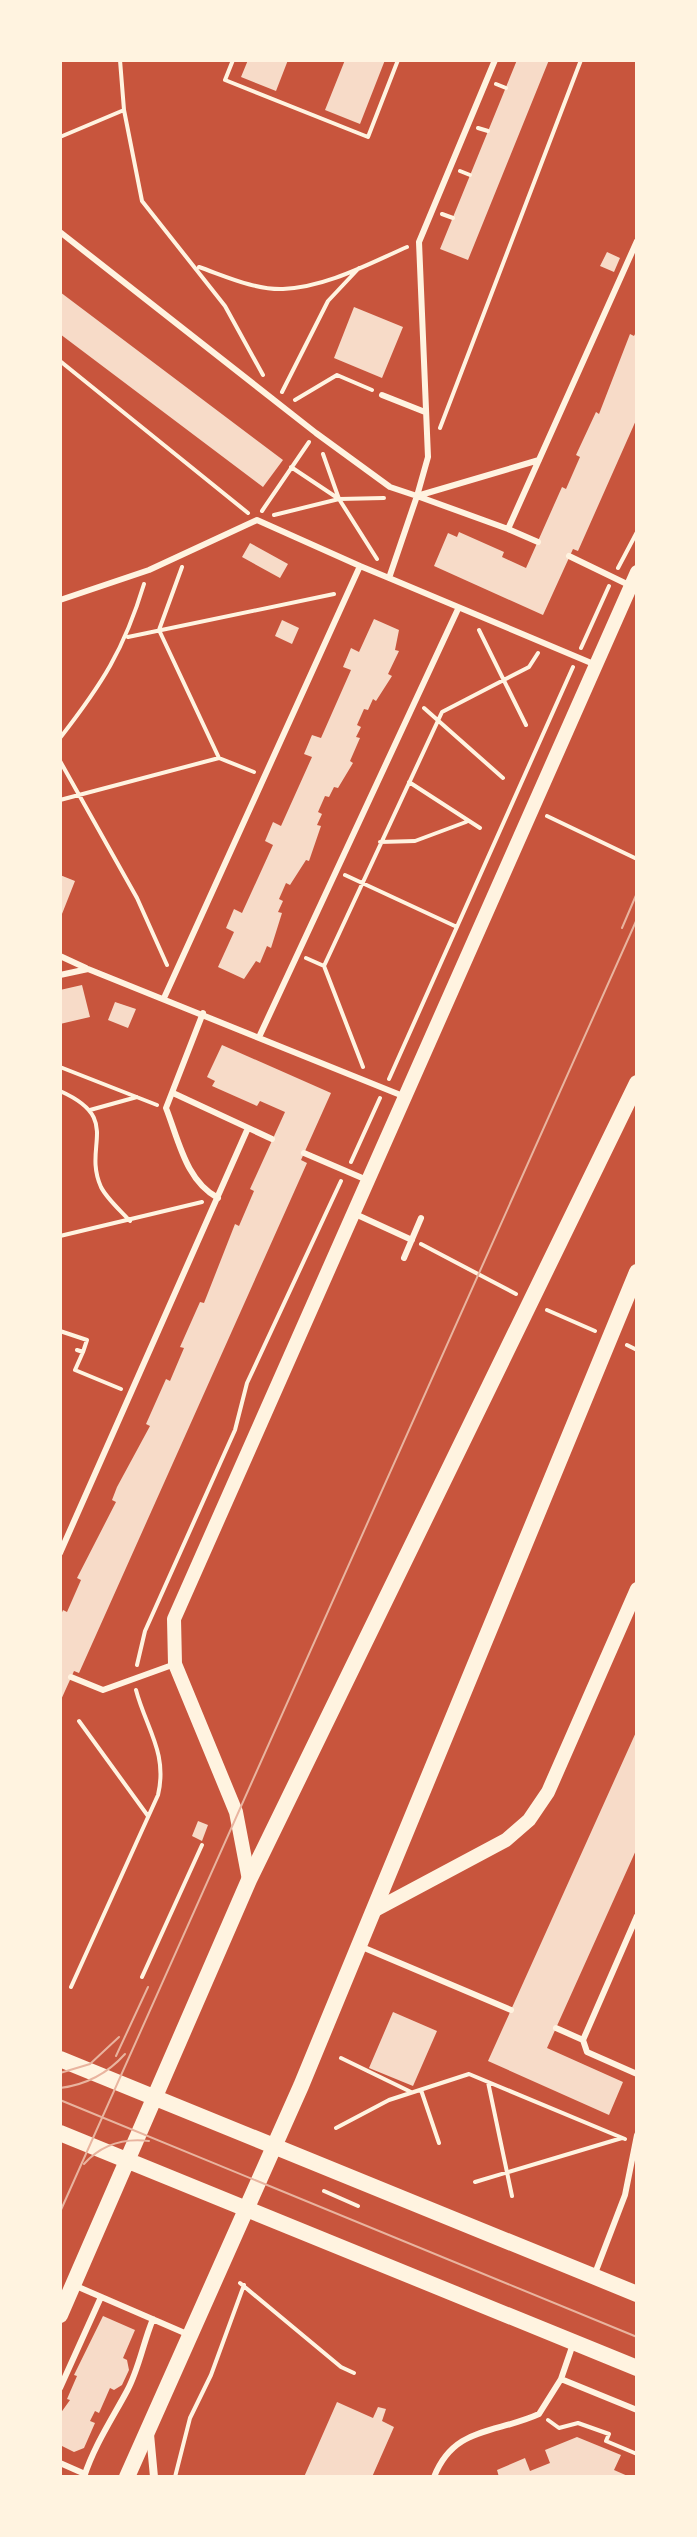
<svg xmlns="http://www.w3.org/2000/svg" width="697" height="2537" font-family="Raleway,sans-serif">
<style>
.building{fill:#f7dbc8}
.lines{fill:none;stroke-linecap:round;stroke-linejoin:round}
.path{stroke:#fff3e0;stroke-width:4}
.service{stroke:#fff3e0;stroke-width:6}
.minor{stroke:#fff3e0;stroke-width:8}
.tertiary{stroke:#fff3e0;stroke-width:14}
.secondary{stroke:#fff3e0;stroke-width:16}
.tram{stroke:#e9b49f;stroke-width:2}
</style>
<rect width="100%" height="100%" fill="#c8553d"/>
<!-- building -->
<path class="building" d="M248 60H288L276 91 241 77Z
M345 60H385L360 124 325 110Z
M517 60H549L468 260 440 249Z
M607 252 620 258 614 272 600 266Z
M60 292 283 460 263 487 60 334Z
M354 307 403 327 382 378 334 358Z
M637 330V418L578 551 573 549 543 615 434 566 448 533 457 537 459 532 504 552 502 557 526 568 562 487 566 489 580 457 576 455 596 412 599 414 630 334 634 336Z
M250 543 288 564 280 578 242 557Z
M374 619 399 630 395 650 399 651 388 674 392 676 376 701 373 699 368 710 364 709 357 725 361 727 356 737 360 738 350 761 353 763 338 788 334 787 329 797 325 796 318 812 322 814 317 825 321 826 309 861 306 860 290 885 286 883 279 899 283 901 278 912 282 913 271 948 267 946 260 963 256 961 244 979 218 967 234 932 226 928 234 909 242 913 273 845 265 841 273 822 281 826 312 757 304 754 312 735 321 738 351 670 343 667 351 648 359 652Z
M282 620 299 628 292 644 275 636Z
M60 875 75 881 60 919Z
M82 985 90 1017 60 1024V990Z
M115 1002 136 1009 128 1028 108 1020Z
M222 1045 331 1093 301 1160 307 1163 181 1445 79 1673 74 1671 60 1702V1617L63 1610 67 1612 81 1580 77 1578 116 1502 112 1500 117 1487 150 1426 146 1424 166 1379 170 1381 184 1348 180 1347 200 1302 204 1303 235 1224 239 1226 254 1191 250 1189 285 1112 260 1101 257 1106 212 1086 215 1081 207 1077Z
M637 1730V1848L547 2048 623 2082 609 2115 488 2061Z
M198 1821 208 1825 202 1841 192 1836Z
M393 2012 437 2031 413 2086 369 2068Z
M103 2316 135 2330 123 2358 127 2360 129 2370 122 2385 114 2390 110 2388 99 2413 95 2411 90 2421 95 2423 84 2448 74 2452 60 2445V2414L70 2400 67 2399 77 2376 74 2375Z
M337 2402 373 2418 378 2407 386 2409 382 2421 394 2427 372 2477H304Z
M577 2437 621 2455 614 2470 630 2477H499L497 2470 525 2458 530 2471 550 2463 545 2450Z"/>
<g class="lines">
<!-- path -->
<path class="path" d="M120 60 124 110 142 201 225 306 263 375
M233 60 225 80 368 137 398 60
M496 84 506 88
M478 128 488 131
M60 137 124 110
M460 171 470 175
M442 214 453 218
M199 267C225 276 255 290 283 289 327 287 368 264 407 247
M60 361 248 513
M282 392 328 301 359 268
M295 400 337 375 372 390
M440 428 581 60
M323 454 339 499 377 559
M291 467 339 499
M262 511 309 442
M274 515 339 499 384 498
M618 568 637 532
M479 630 526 725
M128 637 334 594
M581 648 609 586
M424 708 503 778
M60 738C102 684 124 650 144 584
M219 758 254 772
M60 761 137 898 167 965
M409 782 480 828
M60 800 219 758 159 630 182 567
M547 816 637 859
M380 842 415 841 466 822
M345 875 457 927
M306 958 324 966 442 712 529 667 538 653
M324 966 363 1067
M60 1067 157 1105
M389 1079 573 667
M60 1091C123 1119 82 1145 101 1187 107 1199 121 1211 130 1221
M90 1110 137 1097
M351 1162 380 1098
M60 1236 202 1202
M421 1244 516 1294
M547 1310 595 1331
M60 1331 87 1340 83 1352
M627 1345 637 1350
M77 1350 83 1352 75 1370 121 1389
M137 1665 145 1631 235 1430 247 1383 341 1181
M79 1721 148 1816
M142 1977 202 1845
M71 1987 158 1795C168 1753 146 1728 136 1690
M341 2058 411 2092
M488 2082 512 2196
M421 2090 439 2143
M336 2128 389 2100 469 2074 625 2139
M475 2182 622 2138
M324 2191 358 2206
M240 2283 341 2367 354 2373
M548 2420 559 2428 578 2423 609 2434 606 2441 637 2454
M175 2477 190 2418 211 2375 244 2285"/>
<!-- service -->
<path class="service" d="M60 232 316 433 390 487 417 496 389 578 596 665
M382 395 425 412
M417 496 428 457 419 242 495 60
M417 496 508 529 637 241
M417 496 539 460
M508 529 538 542
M569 556 631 586
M60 600 149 570 257 520 360 566
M60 956 86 968
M60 975 88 969 403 1096
M164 998 360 566 389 578
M203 1013 166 1108C179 1141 186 1181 218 1198
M260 1035 458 609
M173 1093 272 1139
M304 1153 367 1180
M353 1213 412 1240
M404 1258 421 1218
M60 1553 248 1128
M71 1677 103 1690 175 1664
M637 1916 583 2040 587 2052 637 2074
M362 1947 511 2010
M556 2028 583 2040
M594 2276 625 2195 637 2135
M76 2286 187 2334
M561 2379 637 2410
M60 2388 101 2297
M60 2463 85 2474
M84 2477C94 2446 112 2419 127 2391 139 2369 143 2343 153 2319
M434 2477C454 2426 495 2434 539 2414L561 2379 573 2344"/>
<!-- minor -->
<path class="minor" d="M150 2434 154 2477"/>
<!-- tertiary -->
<path class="tertiary" d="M249 1880 236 1812 175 1664 174 1619 637 572
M373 1911 506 1840 529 1820 548 1792 637 1589"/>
<!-- secondary -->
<path class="secondary" d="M60 2059 637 2294
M60 2133 637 2368
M60 2315 249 1880 637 1083
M127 2477 301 2086 637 1272"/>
<!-- tram -->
<path class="tram" d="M622 928 637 893
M116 2056 148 1987
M60 2073 90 2064 119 2037
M60 2088C85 2085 108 2073 125 2054
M60 2100 637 2337
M84 2164C101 2145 124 2138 149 2141
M60 2212 637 919"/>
</g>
<!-- border -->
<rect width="697" height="2537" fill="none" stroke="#fff3e0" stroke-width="124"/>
</svg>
